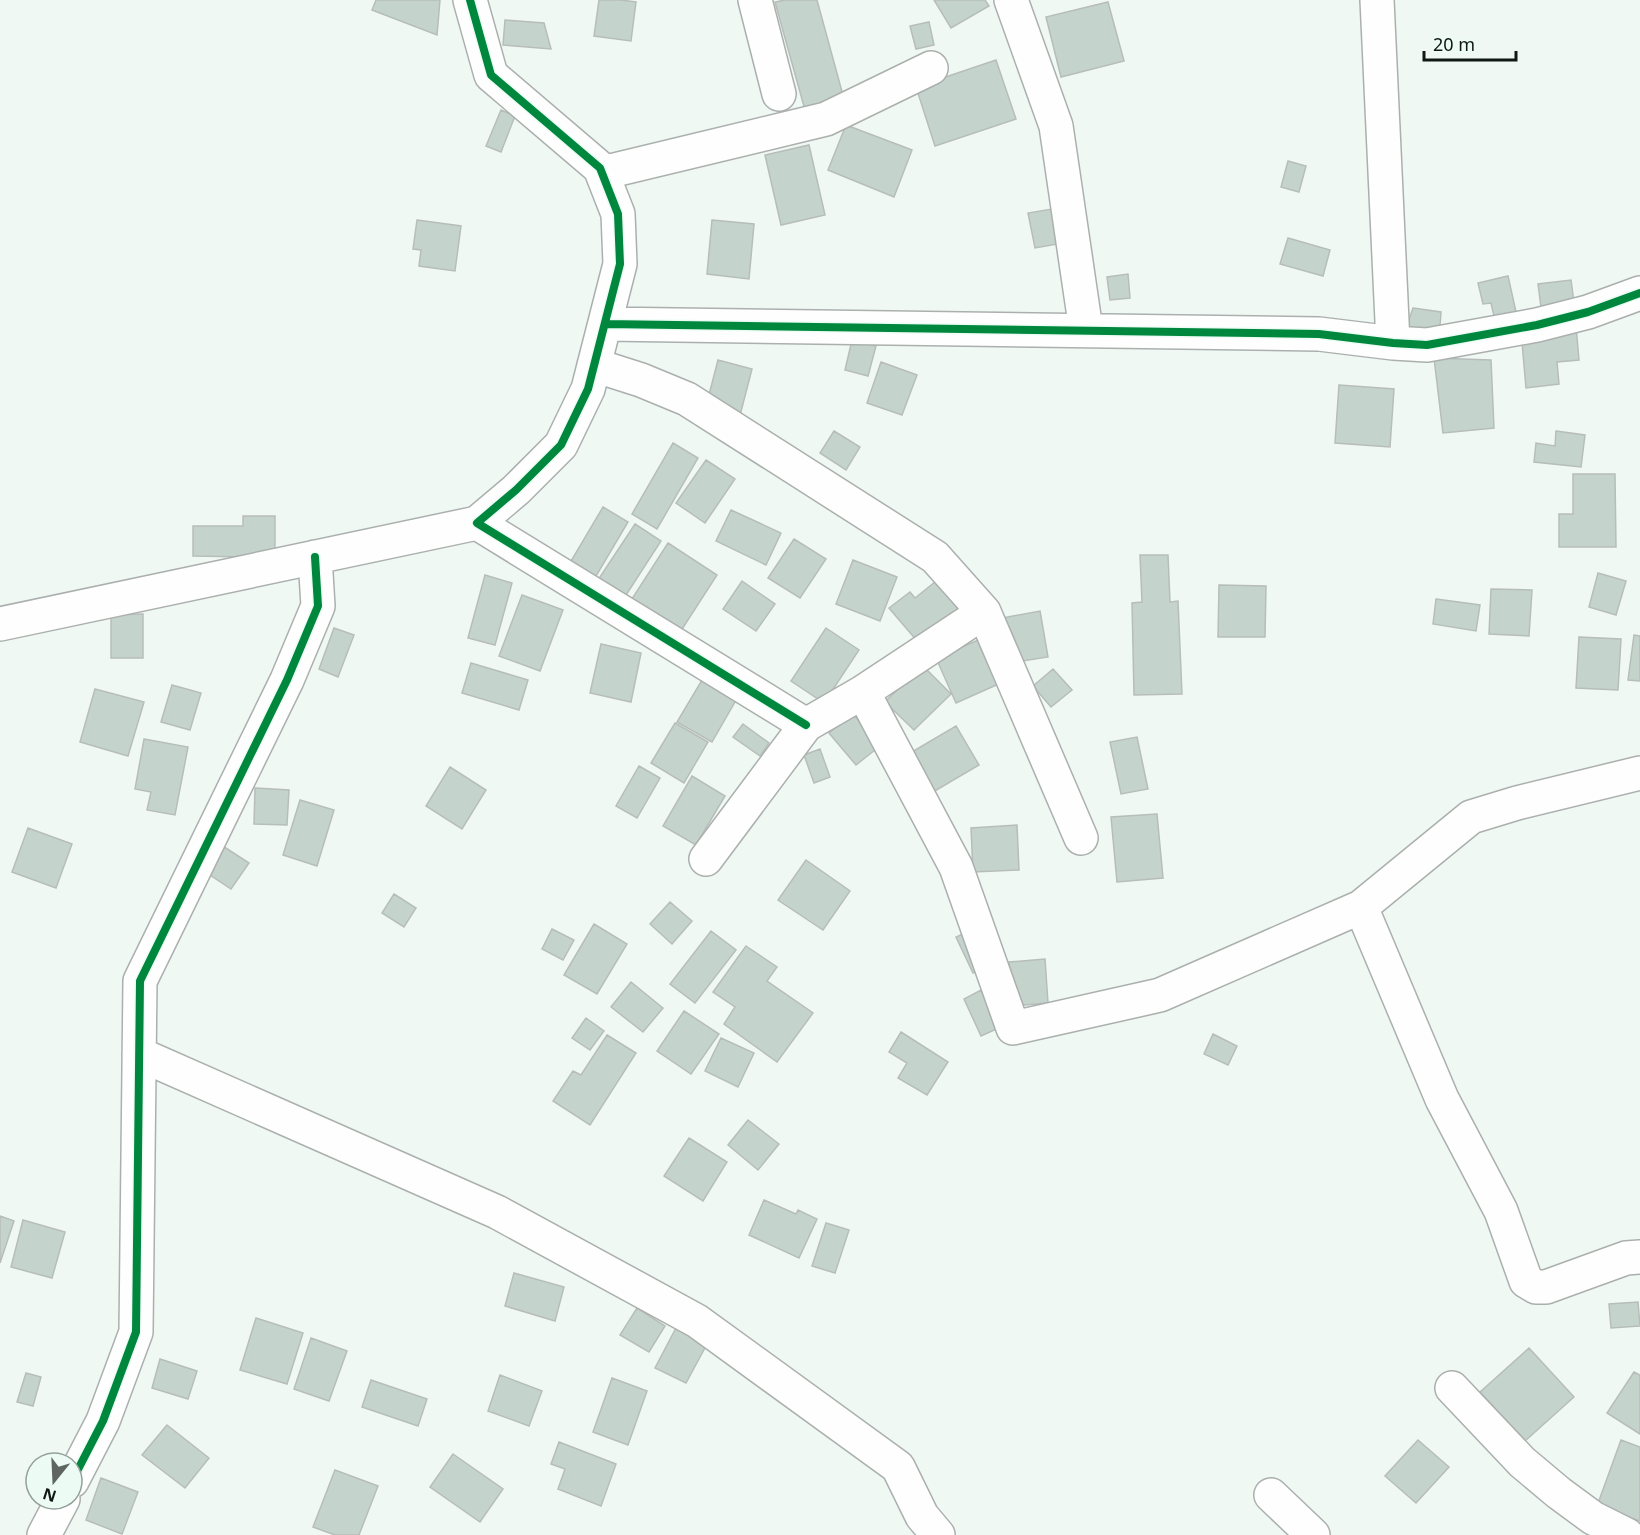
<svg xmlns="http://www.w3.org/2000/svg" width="1640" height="1535" font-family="'Noto Sans',sans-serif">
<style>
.building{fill:#c4d4cd;stroke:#b7bdba;stroke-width:1.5}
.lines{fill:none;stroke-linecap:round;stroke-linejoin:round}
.street-casing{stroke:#abb0ae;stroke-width:36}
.street{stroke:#fdfefd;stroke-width:33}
.cycleway-casing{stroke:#ecfcf5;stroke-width:11}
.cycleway{stroke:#00873e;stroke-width:8}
</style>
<rect width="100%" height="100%" fill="#f0f8f4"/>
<!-- building -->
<path class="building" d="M376 0H440L437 35 372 10Z
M599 0H621L636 2 631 41 594 36Z
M785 0H817L844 99 805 110 775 2Z
M934 0H985L989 6 951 28Z
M1108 2 1124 61 1061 77 1046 17Z
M505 20 544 23 551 49 503 45Z
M929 22 934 45 916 49 910 26Z
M996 60 1016 119 935 146 916 87Z
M501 110 515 116 501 152 486 146Z
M846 125 912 150 894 197 828 170Z
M809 145 825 215 781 225 765 155Z
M1288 161 1306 166 1299 192 1281 187Z
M1052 209 1058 244 1035 248 1028 213Z
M417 220 461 226 455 271 419 266 421 250 413 249Z
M712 220 754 224 749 279 707 274Z
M1288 238 1330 250 1323 276 1280 264Z
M1128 274 1130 298 1110 300 1107 277Z
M1508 276 1518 321 1496 325 1491 303 1483 304 1478 283Z
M1571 280 1575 310 1542 315 1538 284Z
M1413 308 1441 312 1439 340 1403 337Z
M1576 326 1579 360 1557 362 1559 384 1526 388 1521 331Z
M852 340 876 346 868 376 845 370Z
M1434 358 1491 360 1494 428 1443 433Z
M718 360 752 369 738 423 704 414Z
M881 362 917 375 902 415 867 403Z
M1339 385 1394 389 1390 447 1335 443Z
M834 431 860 447 846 470 820 453Z
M1556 431 1585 435 1581 467 1534 462 1536 443 1555 446Z
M673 443 698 458 657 529 632 514Z
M706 460 735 479 705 523 676 503Z
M1573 474H1615L1616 547H1559V514H1573Z
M603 507 628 522 589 588 564 573Z
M731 510 781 533 766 565 716 541Z
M243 516H275V561L248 557 193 556V526H243Z
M635 524 661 541 619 606 592 589Z
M794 539 826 559 800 598 768 578Z
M668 543 717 575 677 637 628 605Z
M1140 555H1168L1170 602 1178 601 1182 694 1134 695 1132 603 1142 602Z
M853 560 897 577 880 621 836 604Z
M1598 573 1626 581 1616 615 1589 607Z
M485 575 512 583 495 645 468 638Z
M940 578 969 613 924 649 889 608 910 592 915 598Z
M742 581 775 604 756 631 723 609Z
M1219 585 1266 586 1265 637H1218Z
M1491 589 1532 590 1529 636 1489 634Z
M522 595 563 610 540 671 499 656Z
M1436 599 1480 605 1476 631 1433 624Z
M1040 611 1048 657 1010 663 1002 618Z
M143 614V658H111V615Z
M334 628 354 635 338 677 319 669Z
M826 628 859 650 824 703 791 681Z
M1634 635 1640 636V681L1628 680Z
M1579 637 1621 639 1618 690 1576 688Z
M983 638 1003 682 956 703 936 658Z
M601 644 641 653 631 702 590 693Z
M471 663 528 680 519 710 462 693Z
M922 665 951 694 914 730 885 702Z
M1053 669 1072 690 1051 707 1033 686Z
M705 675 739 695 712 742 677 722Z
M172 685 201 693 190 730 161 722Z
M95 689 144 702 128 756 80 742Z
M853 714 880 746 856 765 829 733Z
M675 723 708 742 684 783 651 763Z
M743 724 769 743 760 756 733 737Z
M956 726 979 765 928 795 905 756Z
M1137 737 1148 789 1121 794 1110 742Z
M144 739 188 747 175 815 147 810 151 792 135 789Z
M820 749 830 777 814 783 804 755Z
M639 766 660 778 637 818 616 806Z
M450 767 486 790 462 829 426 806Z
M692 776 725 796 696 845 663 826Z
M255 788 289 790 287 825 254 824Z
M300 800 334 810 317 866 283 855Z
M1157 814 1163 878 1117 882 1111 817Z
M1017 825 1019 870 973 872 971 828Z
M28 828 72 844 56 888 12 872Z
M212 839 249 863 231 889 195 865Z
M806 860 850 891 823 930 778 900Z
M394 894 416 908 404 927 382 913Z
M670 902 692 921 672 944 650 924Z
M594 924 627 944 597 994 564 975Z
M552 929 574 940 563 960 542 949Z
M711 931 736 950 695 1003 670 984Z
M967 932 984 968 973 973 956 937Z
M746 946 777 967 767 981 813 1013 777 1062 724 1024 735 1007 713 992Z
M1045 959 1048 1003 1012 1006 1009 962Z
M631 982 663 1008 643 1032 611 1007Z
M981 990 999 1028 981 1036 964 999Z
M684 1011 719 1034 691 1074 657 1051Z
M586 1018 604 1031 590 1050 572 1038Z
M901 1032 948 1062 927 1095 898 1078 907 1063 889 1052Z
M1213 1034 1237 1046 1228 1065 1204 1054Z
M607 1035 636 1053 590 1125 553 1101 573 1071 581 1075Z
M721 1038 754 1053 738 1087 705 1071Z
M748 1120 779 1144 758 1170 728 1145Z
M689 1138 727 1162 703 1201 664 1176Z
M764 1200 796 1214 798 1210 817 1219 799 1258 749 1235Z
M0 1216 14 1221 0 1263Z
M23 1220 65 1232 52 1278 11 1267Z
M826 1223 849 1230 835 1273 812 1266Z
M514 1273 564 1287 555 1321 505 1306Z
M1638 1302 1640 1326 1611 1328 1609 1304Z
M637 1308 665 1326 649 1352 620 1335Z
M256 1318 303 1333 287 1384 240 1370Z
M676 1328 707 1344 686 1383 655 1368Z
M311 1338 347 1351 329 1401 294 1389Z
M1529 1348 1574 1397 1525 1441 1480 1392Z
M160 1359 197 1371 188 1399 152 1388Z
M1634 1372 1640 1375V1434L1607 1413Z
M26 1373 41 1377 33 1406 17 1402Z
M500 1375 542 1391 529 1426 488 1411Z
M612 1378 647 1391 628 1445 593 1432Z
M371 1380 427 1399 418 1426 362 1407Z
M167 1425 209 1458 185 1488 142 1455Z
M1418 1440 1449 1467 1416 1503 1385 1476Z
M1621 1440 1640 1447V1521L1597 1506Z
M559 1442 616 1464 601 1506 558 1489 565 1469 551 1464Z
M453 1454 503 1489 480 1522 430 1487Z
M335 1470 378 1486 359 1535H335L313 1527Z
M101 1478 138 1492 122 1534 86 1520Z"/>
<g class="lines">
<defs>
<path id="street" d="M470 0 491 75 600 168 618 214 620 264 588 389 561 445 516 490 477 523 806 725
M755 0 779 94
M1011 0 1056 126 1086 330
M1377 0 1393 343
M602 173 826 119 931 68
M605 324 1319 334 1393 343 1427 345 1537 325 1588 312 1640 293
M594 365 641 380 687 399 935 557 984 612
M0 624 477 523
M863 692 956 867 1013 1028 1160 995 1361 907
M1640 773 1517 803 1471 817 1361 907 1442 1099 1501 1211 1526 1281 1536 1287H1546L1626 1258 1640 1257
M706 859 806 725 863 692 984 612 1081 838
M139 1054 497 1212 697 1321 898 1467 922 1516 938 1535
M1452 1388 1522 1462 1559 1493 1593 1518 1627 1535
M72 1481 103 1421 136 1332 140 981 287 680 318 606 315 557
M1271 1495 1313 1535
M44 1535 63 1499"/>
</defs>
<!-- street casing -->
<use href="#street" class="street-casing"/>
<!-- street -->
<use href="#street" class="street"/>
<defs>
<path id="cycleway" d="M470 0 491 75 600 168 618 214 620 264 588 389 561 445 516 490 477 523 806 725
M605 324 1319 334 1393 343 1427 345 1537 325 1588 312 1640 293
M72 1481 103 1421 136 1332 140 981 287 680 318 606 315 557"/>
</defs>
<!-- cycleway casing -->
<use href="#cycleway" class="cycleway-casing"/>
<!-- cycleway -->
<use href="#cycleway" class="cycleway"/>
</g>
<!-- north arrow -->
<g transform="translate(54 1481) rotate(198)"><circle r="28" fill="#ecfcf5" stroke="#94a09b" stroke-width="1.5"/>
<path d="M0-4.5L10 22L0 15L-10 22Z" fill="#5f6662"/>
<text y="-9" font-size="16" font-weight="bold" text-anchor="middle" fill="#111714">N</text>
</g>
<!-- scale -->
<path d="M1424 51v9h92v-9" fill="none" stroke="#111714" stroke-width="3"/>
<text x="1433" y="51" font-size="18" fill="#111714" stroke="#ecfcf5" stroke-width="4.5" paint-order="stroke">20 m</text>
</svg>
